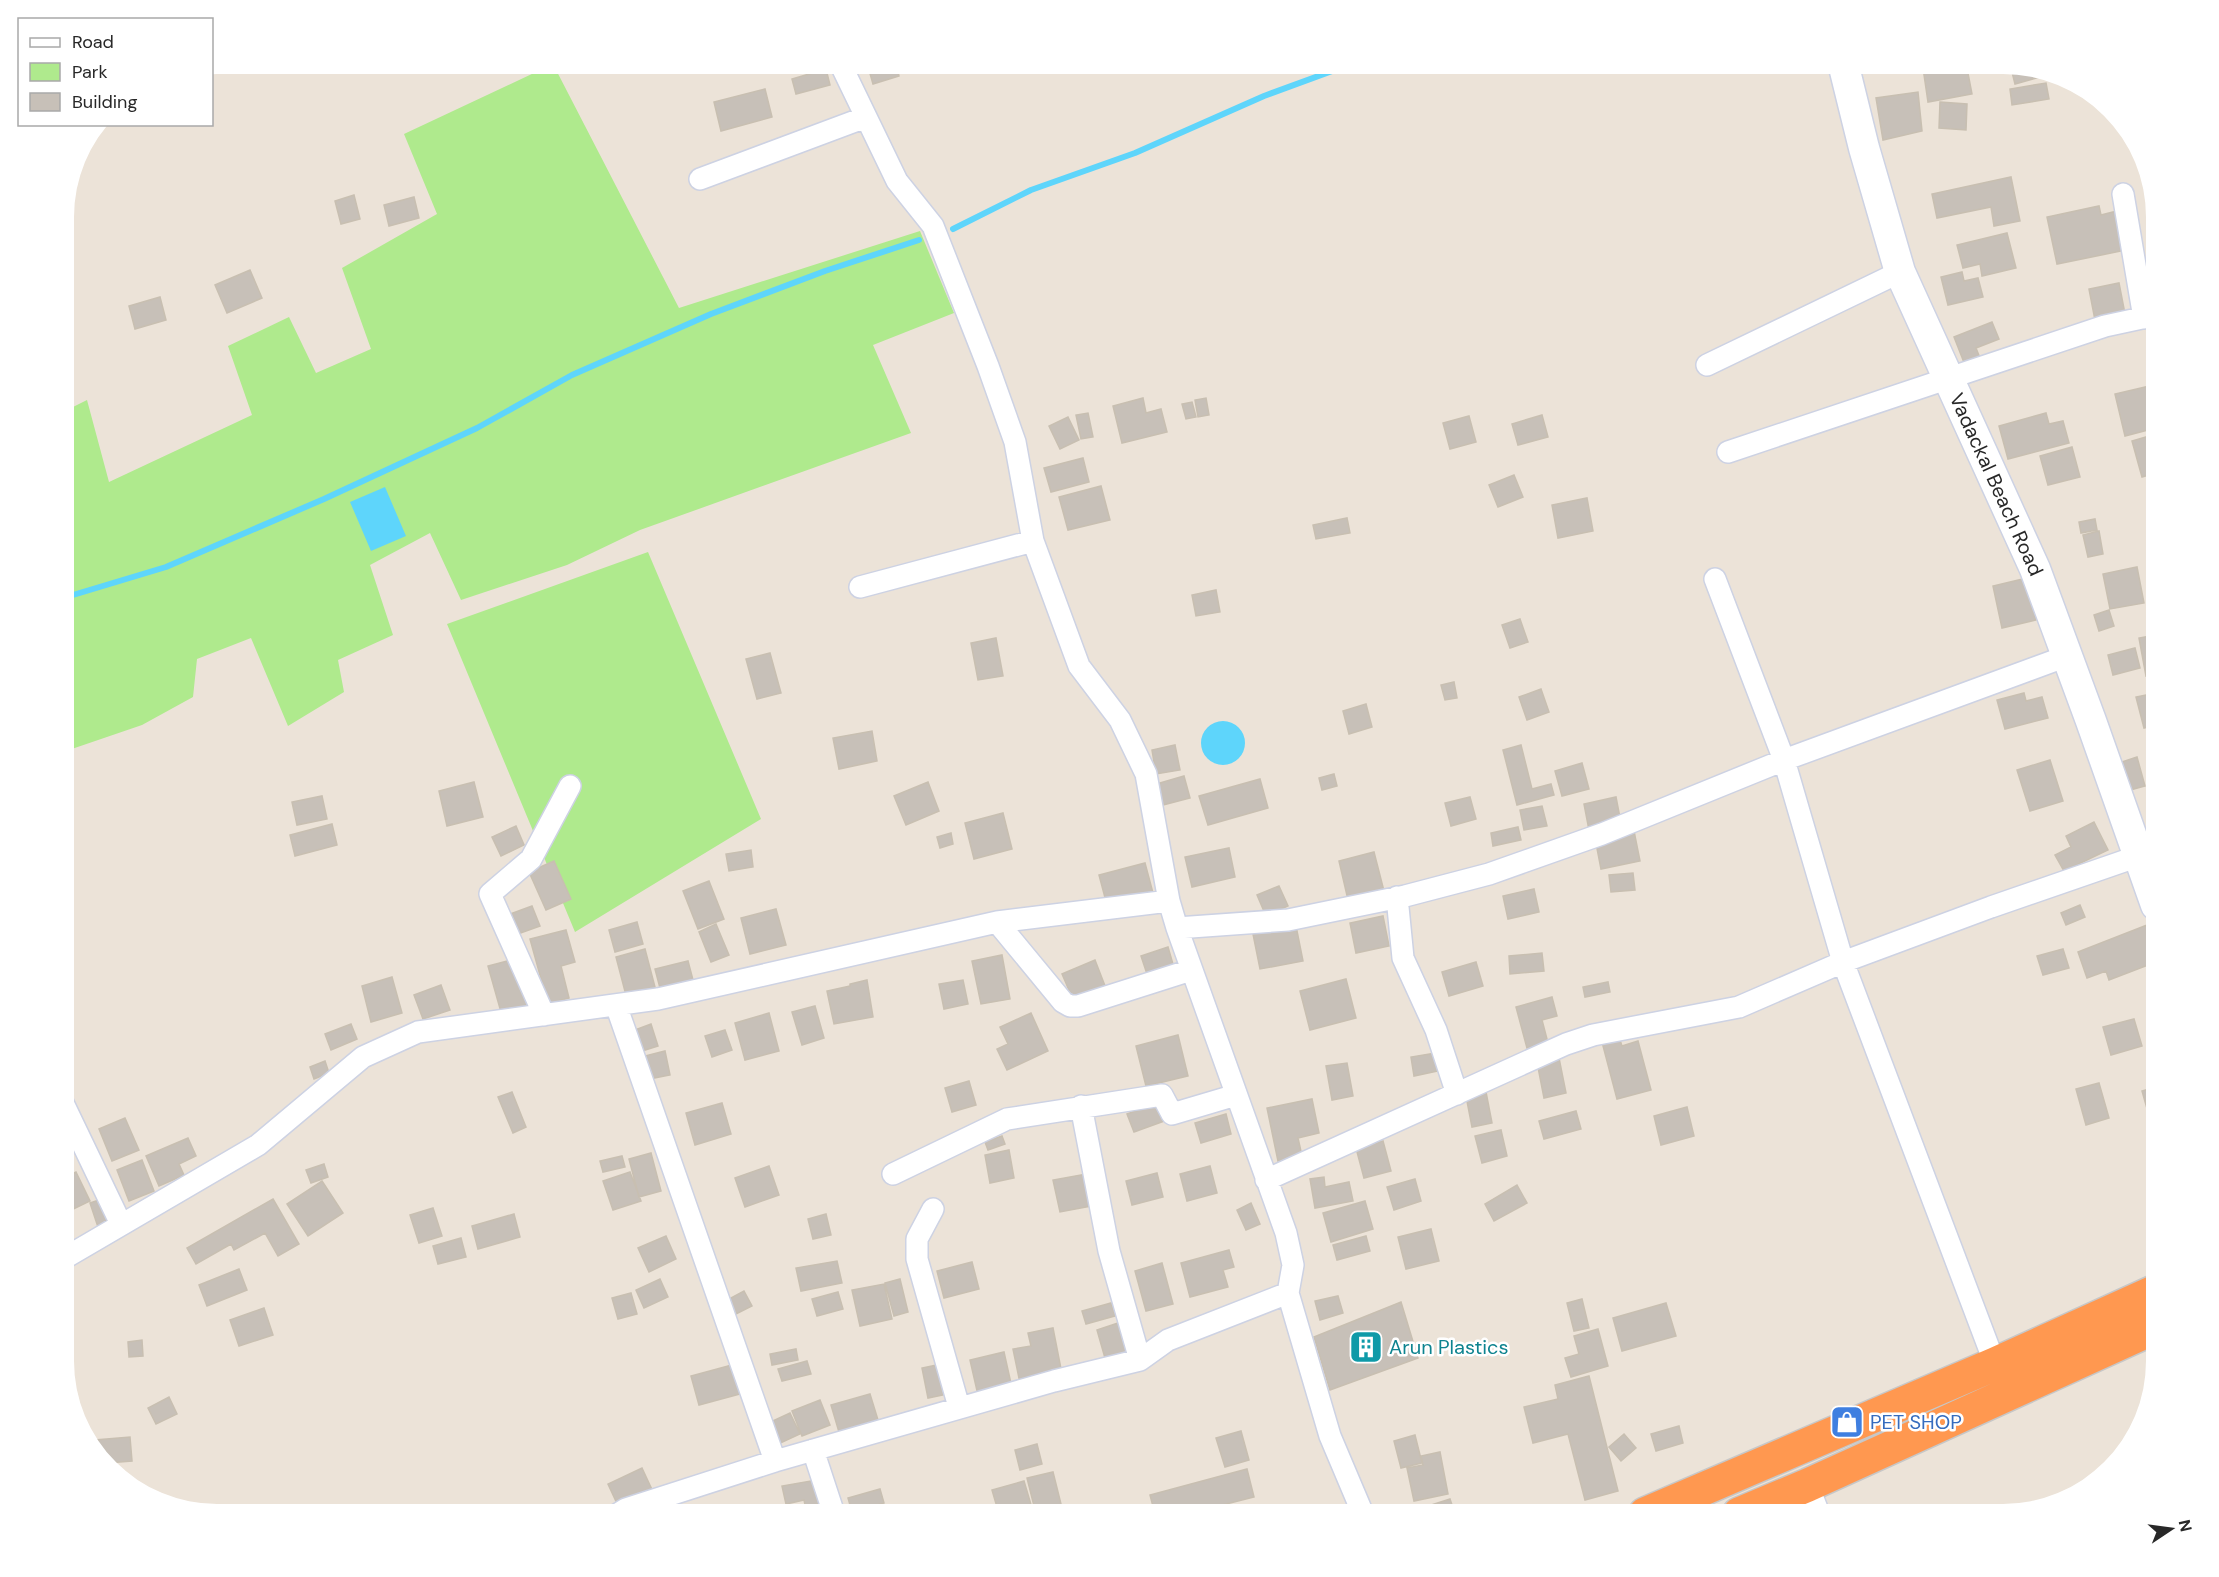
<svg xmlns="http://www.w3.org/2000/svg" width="2219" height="1577" font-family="'DM Sans',sans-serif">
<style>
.green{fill:#afea8d}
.water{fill:#5ed5fb}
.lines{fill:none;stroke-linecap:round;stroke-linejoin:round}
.stream{stroke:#5ed5fb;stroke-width:6}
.building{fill:#c7c0b8;stroke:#c8bfb1;stroke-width:1.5}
.street-casing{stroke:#cdd2e3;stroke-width:24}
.secondary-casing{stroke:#cdd2e3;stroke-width:33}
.highway-casing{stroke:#c7c7c7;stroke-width:36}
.street{stroke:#fff;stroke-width:21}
.secondary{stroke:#fff;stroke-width:30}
.highway{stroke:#ff9850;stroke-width:33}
.labels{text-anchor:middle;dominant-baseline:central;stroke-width:5;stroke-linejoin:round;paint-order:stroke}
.street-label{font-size:20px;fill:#282828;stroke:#fff}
.culture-label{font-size:20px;fill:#0d838f;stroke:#fff;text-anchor:start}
.shop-label{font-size:20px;fill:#366cbe;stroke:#fff;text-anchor:start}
</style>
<rect width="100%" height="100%" fill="#ece3d8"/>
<!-- green -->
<path class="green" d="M553 64 679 308 920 231 954 313 873 345 911 433 640 530 567 565 461 600 430 533 370 565 393 635 338 660 344 692 288 726 251 638 197 659 193 697 142 725 63 752V412L87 400 109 482 252 415 228 346 289 317 316 373 371 349 342 268 437 214 404 134Z
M648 552 761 819 575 932 447 624Z"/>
<!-- water -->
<path class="water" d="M385 487 406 536 371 551 350 502Z
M1201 743a22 22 0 1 1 44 0a22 22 0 1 1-44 0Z"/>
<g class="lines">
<!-- stream -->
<path class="stream" d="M953 229 1031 190 1135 153 1264 96 1354 63
M63 598 166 567 324 499 477 428 572 375 711 314 825 271 919 240"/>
</g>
<!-- building -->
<path class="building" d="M867 63H896L899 76 873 84Z
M1957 63H1966L1972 94 1928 102 1923 68Z
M2010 64 2052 71 2055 73 2015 84Z
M826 69 830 85 796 94 792 79Z
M2046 83 2049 99 2012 105 2010 89Z
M765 89 772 117 721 131 714 102Z
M1918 92 1922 131 1883 140 1876 98Z
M1940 102 1967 104 1966 130 1939 128Z
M2011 177 2020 221 1994 226 1991 207 1937 218 1932 194Z
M354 195 360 219 341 224 335 201Z
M414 197 419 218 389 226 384 205Z
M2099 206 2101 215 2117 211 2126 250 2057 264 2047 217Z
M2007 233 2016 268 1982 276 1980 264 1963 268 1957 245Z
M250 270 262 298 227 313 215 285Z
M1962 272 1964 281 1978 278 1983 297 1948 305 1941 277Z
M2119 283 2125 314 2095 320 2089 289Z
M2156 287V313L2151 314 2146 289Z
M160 297 166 320 135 329 129 306Z
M1992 322 1999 339 1976 348 1980 358 1965 365 1954 337Z
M2154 385 2156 392V428L2125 436 2115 394Z
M1143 398 1146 413 1161 409 1167 432 1122 443 1113 406Z
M1206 398 1209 415 1198 417 1195 400Z
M1192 402 1196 417 1186 419 1182 404Z
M1088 413 1093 437 1081 439 1076 415Z
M2046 413 2049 424 2063 421 2069 443 2008 459 1999 426Z
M1542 415 1548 437 1518 445 1512 424Z
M1469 416 1476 442 1450 449 1443 423Z
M1068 417 1079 440 1060 449 1049 426Z
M2156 434V473L2142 477 2132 441Z
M2072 447 2080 477 2048 485 2040 456Z
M1083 458 1089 482 1051 492 1044 468Z
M1514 475 1523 497 1498 507 1489 485Z
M1101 486 1110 520 1068 530 1059 497Z
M1587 498 1593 531 1558 538 1552 505Z
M1347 518 1350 533 1316 539 1313 525Z
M2095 519 2097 530 2081 533 2079 522Z
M2099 531 2103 554 2088 557 2083 535Z
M2137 567 2144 603 2110 609 2103 574Z
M2027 578 2036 620 2002 628 1993 586Z
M1216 590 1220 612 1196 616 1192 595Z
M2109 610 2114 626 2099 631 2094 615Z
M1520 619 1528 642 1510 648 1502 625Z
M2156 635V674L2146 676 2139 638Z
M996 638 1003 676 978 680 971 643Z
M2135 648 2140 668 2113 675 2108 655Z
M770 653 781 693 757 699 746 659Z
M1454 682 1457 698 1445 700 1441 685Z
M1541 689 1549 712 1527 720 1519 697Z
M2024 693 2026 701 2042 697 2048 718 2005 729 1997 700Z
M2156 693V725L2144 728 2136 697Z
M1366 704 1372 727 1349 734 1343 711Z
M872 731 877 761 839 769 833 738Z
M1175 745 1180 770 1156 774 1152 750Z
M1521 745 1532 789 1551 784 1554 795 1517 805 1503 750Z
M2137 757 2145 786 2130 790 2122 762Z
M2050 760 2063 801 2030 811 2017 770Z
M2156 760V786L2155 787 2147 763Z
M1582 763 1589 789 1562 796 1555 771Z
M1334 774 1337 786 1322 790 1319 778Z
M1184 776 1190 798 1159 806 1153 785Z
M1260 779 1268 808 1208 825 1199 796Z
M474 782 483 817 447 826 439 791Z
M928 782 939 811 906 825 894 796Z
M322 796 327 819 297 825 292 802Z
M1470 797 1476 819 1451 826 1445 803Z
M1616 797 1621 823 1589 830 1584 804Z
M1542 806 1547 826 1524 830 1520 810Z
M1003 813 1012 849 974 859 965 823Z
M2094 822 2108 850 2064 871 2055 855 2071 847 2066 836Z
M332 824 337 845 295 856 290 835Z
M516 826 524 845 501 856 492 837Z
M1518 827 1521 840 1493 846 1491 833Z
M1634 831 1640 861 1601 869 1595 838Z
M951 833 953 844 940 848 937 837Z
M1229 848 1235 877 1192 887 1185 857Z
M751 850 753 867 729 871 726 854Z
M1374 852 1385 895 1349 904 1339 861Z
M554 861 571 899 546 910 529 872Z
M1145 863 1153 893 1107 905 1099 875Z
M1633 873 1635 890 1611 892 1609 875Z
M709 881 724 919 698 929 683 891Z
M1279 886 1288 906 1266 916 1257 895Z
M1534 889 1539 912 1508 919 1503 896Z
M2080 905 2085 917 2066 925 2061 913Z
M532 906 540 926 512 936 505 916Z
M776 909 786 945 750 954 741 918Z
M1383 916 1389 946 1356 953 1350 923Z
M637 922 643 944 615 952 609 930Z
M716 924 729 955 711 962 699 932Z
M2147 925 2156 948V962L2109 980 2106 971 2087 978 2078 952Z
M1296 926 1303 961 1260 969 1253 934Z
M566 930 575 962 561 966 569 998 548 1004 530 939Z
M1168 947 1175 971 1149 980 1141 956Z
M645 949 656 991 627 999 616 957Z
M2063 949 2069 968 2043 975 2037 956Z
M1542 953 1544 971 1510 974 1509 956Z
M1002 955 1010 999 981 1004 972 961Z
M515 959 528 1005 501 1012 488 966Z
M1095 960 1107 991 1075 1004 1062 974Z
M688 961 693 980 660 988 655 969Z
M1476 962 1483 986 1449 996 1442 972Z
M392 977 402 1013 371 1022 362 986Z
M1346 979 1356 1018 1310 1030 1300 991Z
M867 980 873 1017 834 1024 827 991 850 986V984Z
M963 980 968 1004 944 1009 939 984Z
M1608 982 1610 992 1585 997 1583 987Z
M441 985 450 1010 423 1019 414 995Z
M2156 989V1013L2147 993Z
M1552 997 1557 1016 1542 1020 1548 1043 1527 1048 1516 1007Z
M815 1006 824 1038 802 1045 792 1012Z
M769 1013 779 1051 745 1060 735 1023Z
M1031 1013 1048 1051 1007 1070 997 1049 1008 1044 1000 1027Z
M2134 1019 2142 1046 2111 1055 2103 1027Z
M351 1024 357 1039 331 1050 325 1034Z
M651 1024 658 1046 642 1051 635 1030Z
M725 1030 732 1050 712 1057 705 1036Z
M1178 1035 1188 1076 1146 1086 1136 1046Z
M1619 1037 1622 1046 1638 1041 1651 1090 1617 1099 1602 1042Z
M665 1051 670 1075 649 1079 645 1056Z
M1435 1053 1438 1071 1414 1076 1411 1057Z
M1559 1058 1566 1093 1544 1098 1537 1062Z
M325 1061 329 1073 314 1079 310 1067Z
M1347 1063 1353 1096 1332 1100 1326 1066Z
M969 1081 976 1105 952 1112 945 1088Z
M2099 1083 2109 1118 2086 1125 2076 1089Z
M2156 1087V1110L2148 1112 2142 1091Z
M512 1092 526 1127 513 1133 498 1097Z
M1486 1092 1492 1123 1472 1127 1466 1096Z
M1312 1099 1319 1133 1298 1138 1302 1156 1278 1161 1267 1108Z
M1160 1102 1167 1120 1134 1132 1127 1114Z
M722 1103 731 1134 695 1145 686 1113Z
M1687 1107 1694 1136 1661 1145 1654 1116Z
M1576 1111 1581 1129 1544 1139 1539 1121Z
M1226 1114 1231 1134 1201 1143 1195 1123Z
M125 1118 139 1150 112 1161 99 1129Z
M1501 1130 1507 1156 1482 1163 1475 1136Z
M1002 1136 1005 1144 988 1150 985 1142Z
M188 1138 196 1156 179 1164 184 1175 159 1186 146 1156Z
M1383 1141 1391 1171 1364 1178 1356 1148Z
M1009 1150 1014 1178 990 1183 985 1155Z
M651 1153 661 1191 639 1197 629 1159Z
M622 1156 625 1167 603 1172 600 1161Z
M142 1160 154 1191 129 1201 117 1170Z
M324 1164 328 1177 311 1183 306 1170Z
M769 1166 779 1195 745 1207 735 1178Z
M1210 1166 1217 1193 1187 1201 1180 1174Z
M76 1172 90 1201 63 1214V1178Z
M630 1172 641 1201 613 1210 603 1181Z
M1157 1173 1163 1197 1132 1205 1126 1181Z
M1086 1174 1092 1206 1060 1212 1053 1180Z
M1324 1177 1325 1187 1349 1182 1353 1201 1315 1208 1310 1179Z
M1415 1179 1421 1201 1394 1210 1387 1187Z
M322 1181 343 1213 308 1236 287 1204Z
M1517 1185 1527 1203 1494 1221 1485 1204Z
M105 1198 114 1224 99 1230 90 1203Z
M273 1199 299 1244 278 1256 265 1233 234 1250 231 1244 196 1264 187 1248Z
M1365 1201 1373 1229 1331 1242 1323 1213Z
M1251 1203 1260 1224 1246 1230 1237 1210Z
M433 1208 442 1236 419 1243 410 1215Z
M514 1214 520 1237 478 1249 472 1226Z
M826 1214 831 1235 813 1239 808 1219Z
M1431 1229 1439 1261 1406 1269 1398 1237Z
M666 1236 676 1259 649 1272 638 1248Z
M1366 1236 1370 1251 1337 1260 1333 1245Z
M461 1238 466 1257 438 1264 433 1246Z
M1229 1250 1234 1267 1223 1270 1228 1287 1190 1297 1181 1263Z
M837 1261 842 1283 801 1291 796 1268Z
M972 1262 979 1289 944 1298 937 1271Z
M1162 1263 1173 1304 1146 1311 1135 1271Z
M239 1269 247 1290 207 1306 199 1285Z
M660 1279 668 1297 644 1308 636 1290Z
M900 1279 908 1312 894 1316 885 1283Z
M884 1284 892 1319 860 1326 852 1290Z
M744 1291 752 1306 736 1314 729 1299Z
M838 1292 843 1309 817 1316 812 1299Z
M631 1293 637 1314 618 1319 612 1298Z
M1338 1296 1343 1313 1320 1320 1315 1301Z
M1582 1299 1589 1328 1574 1331 1567 1303Z
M1401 1302 1418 1358 1330 1390 1314 1337Z
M1111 1303 1115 1316 1086 1324 1082 1311Z
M1666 1303 1676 1336 1622 1351 1613 1318Z
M264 1308 273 1335 239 1346 230 1320Z
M1118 1323 1128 1359 1107 1365 1097 1330Z
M1053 1328 1062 1374 1020 1383 1013 1349 1031 1346 1028 1333Z
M1598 1329 1608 1366 1571 1377 1565 1358 1579 1354 1574 1336Z
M142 1340 143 1356 129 1357 128 1342Z
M796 1349 798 1360 772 1365 770 1354Z
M1004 1352 1012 1388 978 1395 970 1360Z
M807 1361 811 1374 782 1381 778 1369Z
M732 1365 740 1394 699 1405 691 1376Z
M937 1365 943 1395 928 1398 922 1368Z
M1589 1376 1618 1491 1585 1500 1568 1434 1533 1443 1524 1407 1558 1399 1555 1385Z
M870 1394 878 1420 839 1432 831 1405Z
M169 1397 177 1414 156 1424 148 1408Z
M820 1400 830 1425 802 1436 792 1411Z
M790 1413 800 1434 776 1445 766 1424Z
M1679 1426 1683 1443 1656 1451 1651 1434Z
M1241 1431 1249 1460 1225 1467 1216 1438Z
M1624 1434 1636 1448 1621 1461 1609 1447Z
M1415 1435 1422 1463 1401 1468 1394 1441Z
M130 1437 132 1461 107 1463 96 1449 95 1440Z
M1037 1444 1042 1464 1020 1470 1015 1450Z
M1440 1452 1448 1494 1414 1501 1407 1468 1423 1465 1421 1456Z
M642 1468 654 1494 620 1510 608 1484Z
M1247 1469 1254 1497 1187 1514H1155L1150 1495Z
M1053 1472 1063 1512 1036 1514 1027 1478Z
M822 1479 829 1514H807L804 1500 786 1504 782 1486Z
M1024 1481 1032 1508 1010 1514H999L992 1490Z
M880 1489 884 1503 852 1512 848 1498Z
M1450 1499 1455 1514H1427L1425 1507Z"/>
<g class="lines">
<defs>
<path id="street" d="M840 63 897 181 933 226 988 366 1015 442 1033 541 1079 666 1120 720 1146 774 1169 901 1177 928 1286 1233 1293 1265 1288 1293 1330 1436 1363 1514
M700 179 866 117
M2123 194 2144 318
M1707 365 1900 272
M1728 452 2105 326 2156 315
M1715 579 1784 760 1843 962 1995 1364
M860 587 1033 541
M1397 897 1403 958 1436 1030 1457 1094
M997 922 1063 1002 1070 1006H1078L1191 970
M1177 928 1288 920 1405 896 1489 874 1602 834 1784 760 2067 656
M616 1005 775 1461
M544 1015 490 894 531 859 570 786
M63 1103 121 1224
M1081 1106 1109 1251 1140 1360
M893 1174 1007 1119 1162 1095 1172 1114 1236 1095
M1266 1180 1566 1044 1593 1035 1739 1007 1843 962 1991 907 2156 850
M933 1209 917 1239V1259L959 1407
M63 1259 258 1145 363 1057 418 1032 658 999 997 922 1169 901
M813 1450 834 1514
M1808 1485 1819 1514
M618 1514 626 1509 775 1461 1054 1381 1140 1360 1168 1340 1288 1293"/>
<g id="secondary">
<path id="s1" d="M1843 63 1864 148 1900 272 2035 569 2091 721 2156 905"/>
</g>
<path id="highway" d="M1645 1514 1995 1364 2156 1291
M1739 1514 1808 1485 2156 1327"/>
</defs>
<!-- street casing -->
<use href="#street" class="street-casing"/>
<!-- secondary casing -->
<use href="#secondary" class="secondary-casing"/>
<!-- highway casing -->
<use href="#highway" class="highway-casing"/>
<!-- street -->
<use href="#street" class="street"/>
<!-- secondary -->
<use href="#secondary" class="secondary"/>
<!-- highway -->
<use href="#highway" class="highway"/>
</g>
<!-- icons -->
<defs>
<symbol id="building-square" viewBox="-11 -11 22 22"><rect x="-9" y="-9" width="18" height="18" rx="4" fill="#0f9aa8" stroke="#fff"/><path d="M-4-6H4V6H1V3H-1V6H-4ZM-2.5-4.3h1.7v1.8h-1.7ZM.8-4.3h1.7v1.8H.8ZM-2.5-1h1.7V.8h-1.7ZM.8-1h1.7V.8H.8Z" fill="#fff"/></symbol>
<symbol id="shop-square" viewBox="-11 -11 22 22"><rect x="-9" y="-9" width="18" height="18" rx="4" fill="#3f7fe0" stroke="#fff"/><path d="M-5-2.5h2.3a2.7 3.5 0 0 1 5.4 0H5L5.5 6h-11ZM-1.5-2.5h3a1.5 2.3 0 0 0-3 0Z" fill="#fff"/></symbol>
</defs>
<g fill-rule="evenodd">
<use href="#building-square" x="1347" y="1328" width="38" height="38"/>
<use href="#shop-square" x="1828" y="1403" width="38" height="38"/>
</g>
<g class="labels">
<!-- street labels -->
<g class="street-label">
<text stroke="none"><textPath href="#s1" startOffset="450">Vadackal Beach Road</textPath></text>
</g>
<!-- culture labels -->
<g class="culture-label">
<text x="1389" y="1347">Arun Plastics</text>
</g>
<!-- shop labels -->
<g class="shop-label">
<text x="1870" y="1422">PET SHOP</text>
</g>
</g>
<!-- crop -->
<path d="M0 0H2219V1577H0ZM217 74H2003A143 143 0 0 1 2146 217V1361A143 143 0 0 1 2003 1504H217A143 143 0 0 1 74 1361V217A143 143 0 0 1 217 74Z" fill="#fff" fill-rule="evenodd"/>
<!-- legend -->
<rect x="18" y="18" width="195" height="108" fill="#ffffff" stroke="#a9a9a9" stroke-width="1.5"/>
<rect x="30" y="38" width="30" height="9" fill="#ffffff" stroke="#a9a9a9" stroke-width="1.5"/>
<text x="72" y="48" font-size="18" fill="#282828">Road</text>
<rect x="30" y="63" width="30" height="18" fill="#afea8d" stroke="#a9a9a9" stroke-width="1.5"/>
<text x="72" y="78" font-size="18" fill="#282828">Park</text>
<rect x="30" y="93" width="30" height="18" fill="#c7c0b8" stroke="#a9a9a9" stroke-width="1.5"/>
<text x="72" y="108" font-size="18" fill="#282828">Building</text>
<!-- north arrow -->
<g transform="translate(2171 1529) rotate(77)" stroke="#ffffff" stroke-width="4.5" paint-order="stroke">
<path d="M0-4.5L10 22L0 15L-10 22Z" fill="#282828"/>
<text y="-9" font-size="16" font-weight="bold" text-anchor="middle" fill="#282828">N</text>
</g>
</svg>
